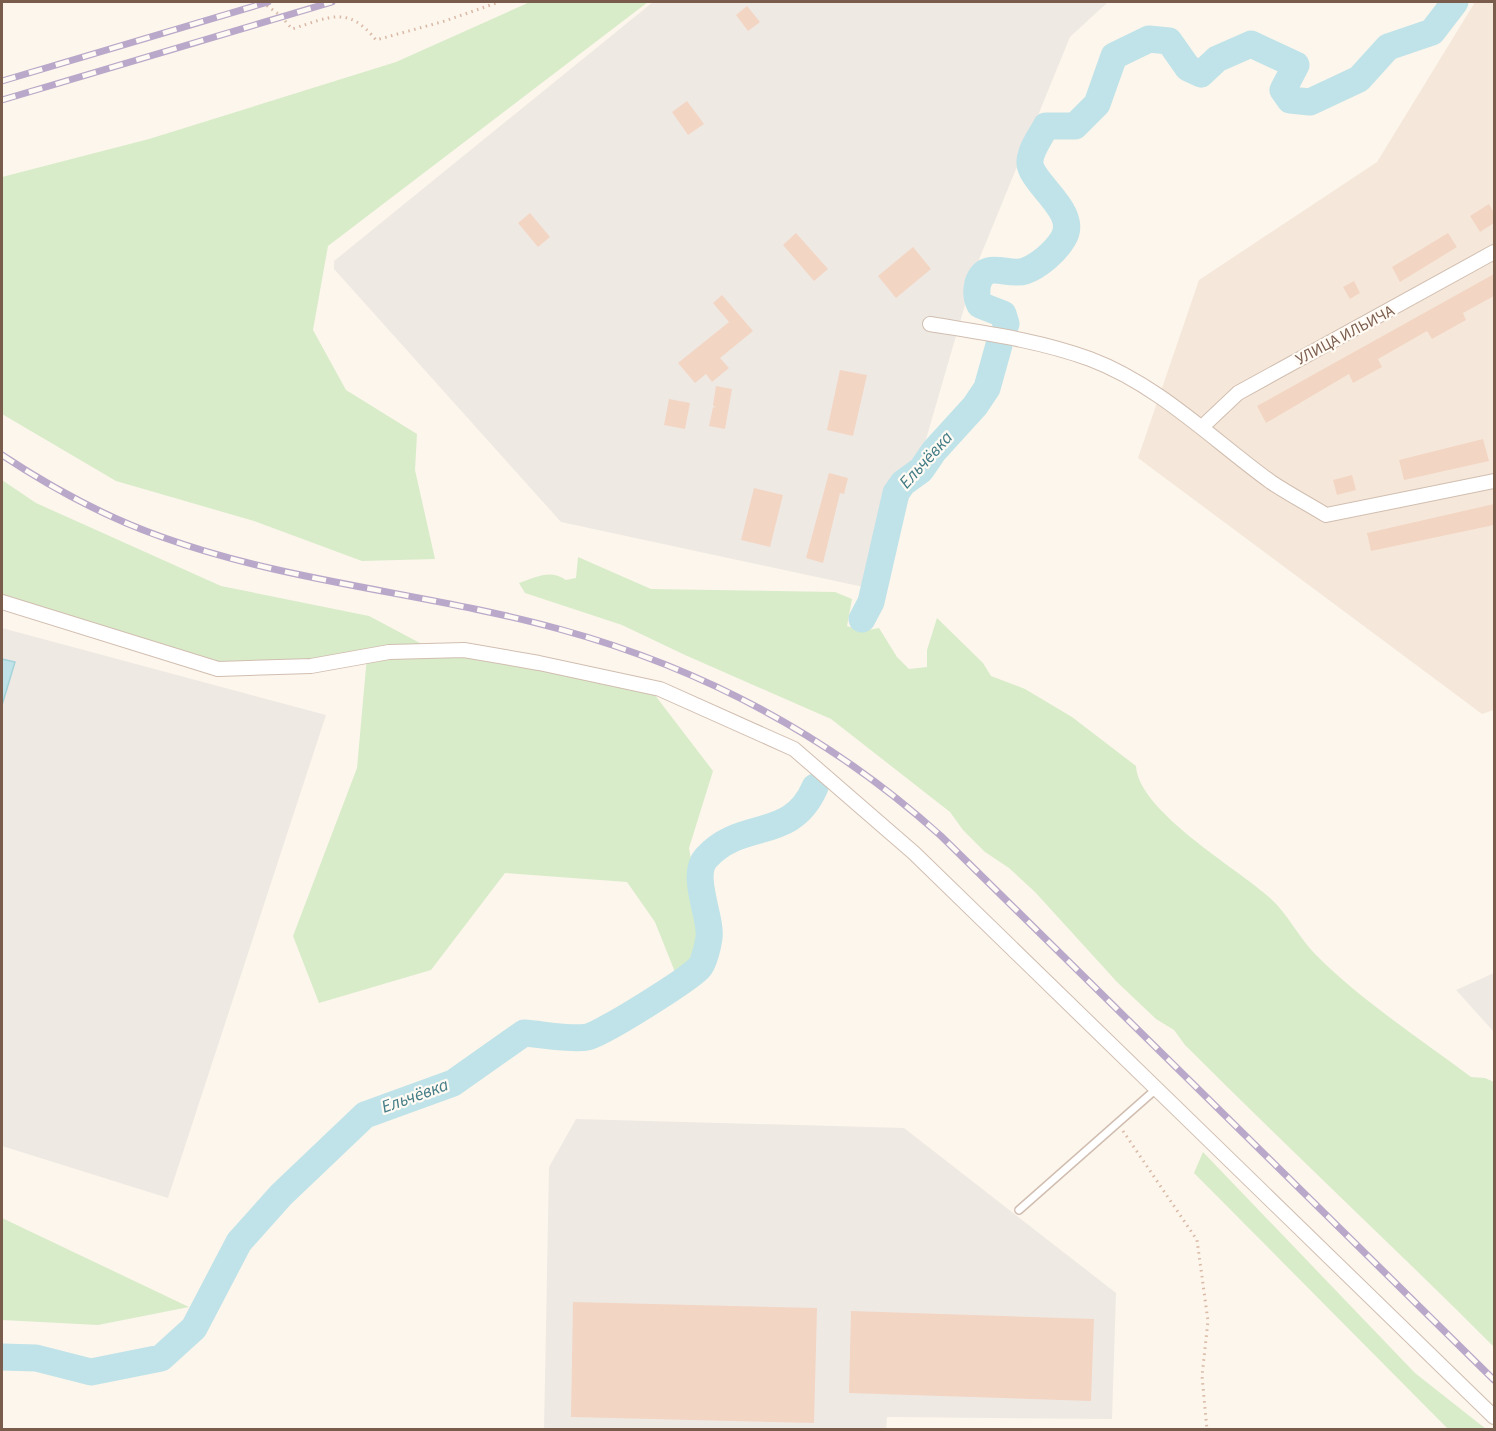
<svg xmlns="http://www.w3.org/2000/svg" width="1496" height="1431" font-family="'Source Sans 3',sans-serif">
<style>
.residential{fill:#f5e8da}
.industrial{fill:#efe9e4}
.green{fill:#d8ecc9}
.water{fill:#bfe3e8;stroke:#a5d3da;stroke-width:1.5}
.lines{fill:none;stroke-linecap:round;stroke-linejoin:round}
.river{stroke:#bfe3e8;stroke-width:27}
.building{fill:#f3d5c3}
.service-casing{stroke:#d1beb0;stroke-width:10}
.minor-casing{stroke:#d1beb0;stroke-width:16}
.path{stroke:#d9b8a5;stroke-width:3;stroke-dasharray:1.5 4.5;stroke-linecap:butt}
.service{stroke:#fff;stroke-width:7}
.minor{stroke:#fff;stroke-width:14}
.rail-casing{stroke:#b9a8c9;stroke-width:7}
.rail{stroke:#fffaf3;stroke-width:4.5;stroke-dasharray:14;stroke-linecap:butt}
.labels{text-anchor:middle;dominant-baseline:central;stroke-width:4.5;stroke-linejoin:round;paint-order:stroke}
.street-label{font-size:16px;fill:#7a5c4d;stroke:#fffaf3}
.water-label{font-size:18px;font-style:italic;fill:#437c86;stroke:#fffaf3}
</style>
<rect width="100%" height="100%" fill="#fdf6ec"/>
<!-- residential -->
<path class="residential" d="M1475 2H1494V710L1482 714 1138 458 1199 280 1377 162Z"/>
<!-- industrial -->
<path class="industrial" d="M653 2H1108L1070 37 976 267 882 591 561 522 334 269V261Z
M2 628 326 715 168 1198 2 1146Z
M1494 973V1032L1456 990Z
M576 1119 904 1128 1116 1293 1112 1419 887 1417 886 1430H544L549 1167Z"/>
<!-- green -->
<path class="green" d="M530 2H648L328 246 313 330 346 390 417 434 415 470 435 559 362 561 254 521 116 481 2 414V177L149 139 396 62Z
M2 480 36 503 221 586 369 616 435 651 648 686 713 771 689 848 706 947 679 982 655 922 627 882 505 873 431 970 319 1003 293 936 357 768 367 656 218 669 2 602Z
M578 557 651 589 835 592 852 599 847 626 863 631 879 628 897 657 909 669 927 667V650L937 618 983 663 991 676 1025 689 1072 717 1136 766C1138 811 1237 868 1270 898 1288 914 1299 938 1316 955 1362 1001 1419 1038 1471 1077L1485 1078 1494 1082V1347C1392 1245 1287 1147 1185 1045L1174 1030 1156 1019 1117 982 1035 892 1009 868 985 852 963 830 950 812 831 719 685 655 622 625 525 593 519 583C537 577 550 569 566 580L576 578Z
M1203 1152 1415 1373 1486 1429H1448L1194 1173Z
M2 1218 189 1307 98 1325 2 1320Z"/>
<!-- water -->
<path class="water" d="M2 659 15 662 2 705Z"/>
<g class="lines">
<!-- river -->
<path class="river" d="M1006 324 1003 314 980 305C976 298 976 291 978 283 986 259 1008 277 1025 271 1039 266 1055 252 1063 239 1079 214 1038 188 1031 168 1026 155 1040 138 1046 126H1075L1097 104 1114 56 1149 39 1169 41 1188 68 1201 74 1217 59 1251 44 1296 65 1283 90 1290 100 1310 102 1359 79 1388 47 1432 32 1455 2
M862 619 871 602 896 493 903 483 921 470 934 451 975 406 987 388 999 345
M2 1357 36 1358 91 1372 161 1358 194 1328 239 1242 281 1195 365 1115 453 1083 524 1033C541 1034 571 1040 587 1037 601 1035 689 979 699 968 704 963 708 945 709 938 712 918 690 876 706 858 742 818 791 843 815 787"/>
</g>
<!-- building -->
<path class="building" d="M747 6 760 22 748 31 736 15Z
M687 101 704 124 688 135 672 112Z
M1489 204 1494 213V223L1480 232 1470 216Z
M530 213 550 237 538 247 518 223Z
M796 233 828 269 814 281 783 245Z
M1448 233 1457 247 1400 282 1392 267Z
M913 247 931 269 896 298 878 276Z
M1494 274V296L1463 313 1466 320 1432 339 1427 331 1378 359 1382 367 1353 383 1349 374 1266 423 1257 406Z
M1354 281 1360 293 1350 299 1343 287Z
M722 295 753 331 720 358 729 368 712 382 706 374 695 383 678 363 729 322 713 303Z
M840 370 867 375 853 436 827 430Z
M716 386 732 389 725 429 709 426 713 407 716 408 713 405Z
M669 399 690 403 685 429 664 425Z
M1483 439 1489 461 1404 480 1399 460Z
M829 473 848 478 844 494 840 493 823 563 806 558Z
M1352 475 1356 490 1337 495 1333 480Z
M754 488 783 495 770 547 741 540Z
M1494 504V525L1371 551 1367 533Z
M573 1302 817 1308 814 1423 571 1417Z
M851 1311 1094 1319 1091 1401 849 1393Z"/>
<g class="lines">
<defs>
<path id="service" d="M1019 1210 1155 1090"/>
<path id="minor" d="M930 324C984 333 1038 340 1090 359 1159 385 1213 440 1271 482 1289 494 1308 504 1326 515L1494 481
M1202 427 1238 393 1494 252
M2 602 218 669 311 666 389 652 464 650 539 663 660 689 794 749 914 853 1494 1417"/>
</defs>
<!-- service casing -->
<use href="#service" class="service-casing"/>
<!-- minor casing -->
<use href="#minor" class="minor-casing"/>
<!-- path -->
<path class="path" d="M262 2 281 16 292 29C330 17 348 5 376 40L445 21 499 2
M1123 1131 1197 1240 1208 1321 1202 1376 1207 1430"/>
<!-- service -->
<use href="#service" class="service"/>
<!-- minor -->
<use href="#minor" class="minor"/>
<defs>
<path id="rail" d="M2 81 268 2
M2 100 332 2
M2 455C52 488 105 517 162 537 290 583 428 593 559 629 702 668 831 737 941 836L1494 1380"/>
</defs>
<!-- rail casing -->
<use href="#rail" class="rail-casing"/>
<!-- rail -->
<use href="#rail" class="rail"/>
</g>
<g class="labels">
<!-- street labels -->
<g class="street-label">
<text transform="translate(1345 335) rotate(-28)">УЛИЦА ИЛЬИЧА</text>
</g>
<!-- water labels -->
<g class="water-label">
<text transform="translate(926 460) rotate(-48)">Ельчёвка</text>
<text transform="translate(415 1096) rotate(-20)">Ельчёвка</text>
</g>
</g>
<!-- border -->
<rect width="1496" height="1431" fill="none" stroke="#7a5c4d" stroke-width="6"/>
</svg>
